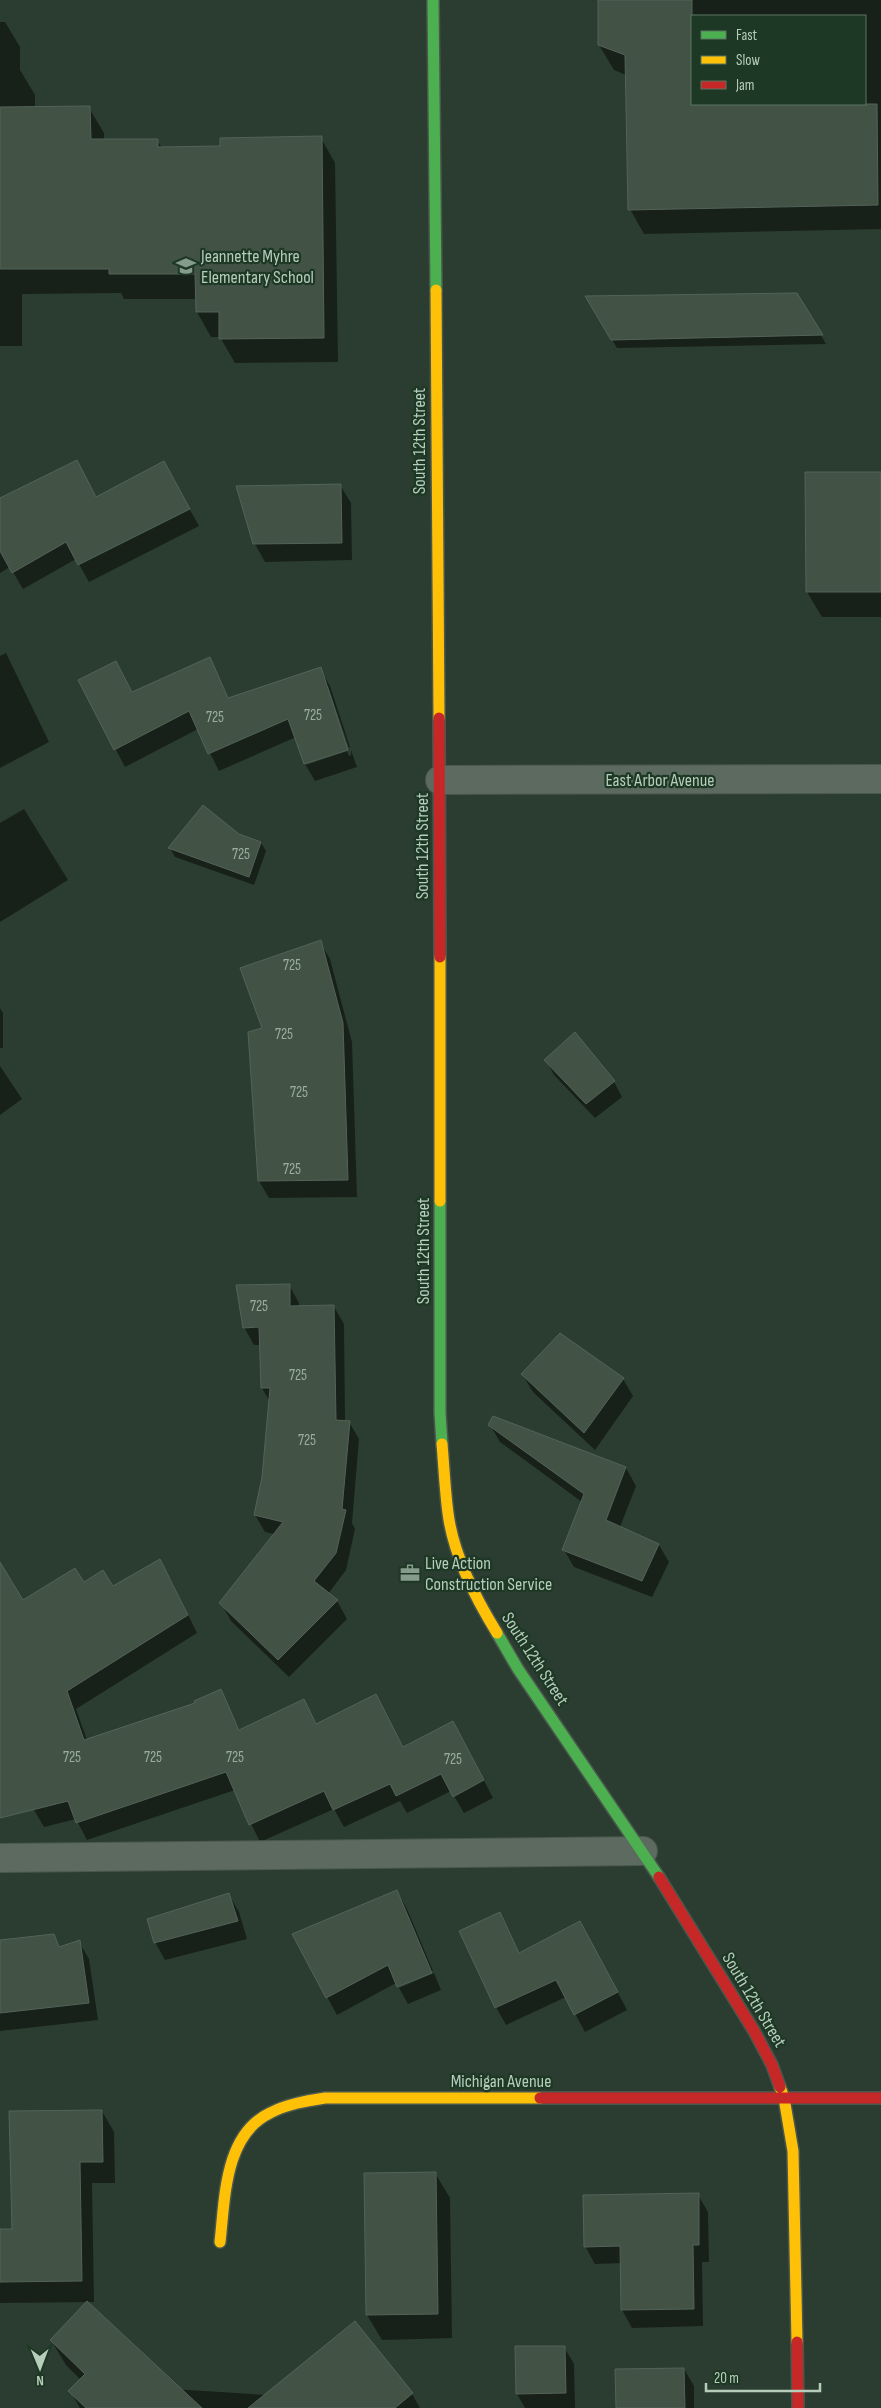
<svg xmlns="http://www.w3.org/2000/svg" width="881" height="2408" font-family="'Sofia Sans Condensed',sans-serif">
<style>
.shadow{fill:#0007;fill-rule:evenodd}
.building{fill:#425245;stroke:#536358}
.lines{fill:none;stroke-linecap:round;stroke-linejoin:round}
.street-casing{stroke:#4a574d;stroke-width:30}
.fast-casing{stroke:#4a574d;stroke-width:14}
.slow-casing{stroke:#4a574d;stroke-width:14}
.jam-casing{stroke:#4a574d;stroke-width:14}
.street{stroke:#5c6a60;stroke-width:28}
.fast{stroke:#4caf50;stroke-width:11}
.slow{stroke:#ffc107;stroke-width:11}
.jam{stroke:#c62828;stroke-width:11}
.labels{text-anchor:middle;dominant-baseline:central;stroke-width:4.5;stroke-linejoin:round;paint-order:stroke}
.number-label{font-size:15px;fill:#99ae9e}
.poi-label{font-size:18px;fill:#b6cdbc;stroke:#1d3824;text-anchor:start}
.street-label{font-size:18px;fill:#b6cdbc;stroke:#1d3824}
</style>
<rect width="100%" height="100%" fill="#2b3d30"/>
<!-- shadow -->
<path class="shadow" d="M599 0H881V229L644 234 630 209 626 75 614 70 599 45ZM692 16H865V104H692Z
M0 22H5L20 47V70L35 95V108H89L104 133V140H157L162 148H221L321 138 335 163 338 362 235 363 220 337H211L197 312V299H124L121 293 22 294V346H0Z
M797 295 826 344 617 348 587 297Z
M881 473V617H822L807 592Z
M173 480 199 526 89 582 76 559 23 589 10 567 0 573V500L96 499Z
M340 485 351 503 352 560 265 562 255 544Z
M6 653 49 742 0 768V656Z
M209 659 229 699 320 669 330 686 350 747 349 748 328 686H325L306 765 347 751 349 756 351 755V750L357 767 315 781 305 764 296 737 219 771 198 729 125 767 80 681 116 662 133 693Z
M24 809 68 880 0 922V823Z
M238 835 261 843 266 851 254 885 175 857 170 848Z
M320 942 330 959 352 1042 357 1197 269 1198 259 1181 264 1029Z
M0 1008 3 1013V1048H0Z
M575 1034 614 1082 622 1097 595 1118 554 1075 546 1060Z
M0 1066 22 1099 0 1115Z
M289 1285 299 1303V1307H334L344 1324 345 1422H349L359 1439 352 1523 355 1529 346 1570 328 1594 337 1601 347 1619 289 1677 231 1621 221 1603 274 1534 265 1532 255 1515 263 1478 270 1402 262 1388 261 1345H254L244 1327Z
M522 1374 623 1379 633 1396 595 1450 533 1392Z
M490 1425 626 1468 636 1486 620 1527 659 1545 669 1562 652 1597 574 1567 564 1550 582 1502 500 1442Z
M0 1572 22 1602 83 1584 112 1587 170 1578 197 1633 76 1709 87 1740 197 1704 220 1690 240 1730 303 1701 317 1725 385 1713 404 1748 463 1740 493 1798 464 1813 451 1791 407 1813 400 1801 344 1827 334 1809 260 1842 235 1790 87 1840 76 1819 44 1827 34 1810 0 1708Z
M397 1891 407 1909 433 1971 398 1987 396 1983 337 2015 293 1935Z
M229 1895 239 1912 247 1939 165 1960 155 1942Z
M499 1914 520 1954 590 1940 627 2010 585 2032 566 1997 506 2025 496 2007Z
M53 1935 60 1948 79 1942 89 1959 98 2020 0 2031V1936V1941Z
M434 1973 441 1990 408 2004 399 1988Z
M102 2111 114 2132 115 2183H92L94 2302 0 2303V2230H13Z
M435 2173 450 2198 452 2338 382 2340 367 2315Z
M698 2195 708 2212 709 2262H702L703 2326 632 2328 622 2310V2263L595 2264 585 2246Z
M355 2323 412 2394 420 2408H80L70 2391 81 2380 66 2365 51 2340 172 2389 266 2395Z
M564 2347 574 2364 575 2408H525L517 2394Z
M684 2369 694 2386V2408H617Z"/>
<!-- building -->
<path class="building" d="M598 0H692V104H877L878 205 628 210 625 55 598 45Z
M90 106 91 139H158V147L220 146V138L322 136 324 338 219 339V312H196L195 274H109V269H0V107Z
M797 293 823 335 611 340 585 296Z
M77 460 96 497 164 461 190 509 78 565 66 542 12 573 0 551V498Z
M805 472H881V592H806Z
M341 484 342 543 253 544 236 486Z
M210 657 228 698 321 667 348 750 304 764 288 719 208 754 189 711 114 750 78 680 116 661 132 692Z
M203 805 239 834 261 842 249 877 168 848Z
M321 940 343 1023 348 1180 258 1181 248 1032 262 1028 240 968Z
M575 1032 615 1081 586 1104 544 1060Z
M290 1284V1306L334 1305 336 1420 350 1421 342 1509 346 1510 336 1553 314 1581 338 1600 278 1660 219 1603 283 1522 254 1515 262 1477 270 1388H261L259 1327 243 1328 236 1285Z
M560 1333 624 1378 584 1433 521 1374Z
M493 1416 626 1467 606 1520 659 1544 642 1581 562 1550 584 1494 488 1425Z
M160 1559 188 1615 67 1691 84 1740 195 1703 194 1701 221 1689 239 1730 304 1699 316 1724 376 1694 403 1747 453 1721 484 1780 453 1797 441 1774 396 1796 390 1784 333 1810 324 1791 249 1825 226 1772 76 1823 68 1801 0 1818V1562L23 1600 75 1568 84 1582 103 1570 113 1586Z
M397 1890 432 1973 397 1987 388 1965 326 1998 292 1934Z
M229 1893 238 1921 154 1943 147 1919Z
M500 1912 519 1953 580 1921 618 1992 574 2015 556 1980 495 2008 459 1931Z
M54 1934 59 1947 80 1940 89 2003 0 2013V1940Z
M102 2110 103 2162H80L82 2281 0 2282V2229H12L9 2111Z
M436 2172 438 2314 366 2315 364 2173Z
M699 2193V2245H693L694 2309 621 2310 620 2246 584 2247 583 2195Z
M87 2301 202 2408H86L68 2391 85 2374 50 2340Z
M355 2321 413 2393 395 2408H248Z
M515 2346H565L566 2393 516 2394Z
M684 2368 685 2408H616L615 2369Z"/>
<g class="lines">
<defs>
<path id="street" d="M440 780 881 779
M0 1858 643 1851"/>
<path id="fast" d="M433 0 436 290
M440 1201V1413L442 1444
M497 1633 518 1669 659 1877"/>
<path id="slow" d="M436 290 439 718
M440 957V1201
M442 1444C444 1467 445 1491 448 1513 453 1553 476 1599 497 1633
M780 2087 784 2098 793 2151 797 2342
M220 2242C225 2199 224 2135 270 2113 287 2104 306 2101 325 2098H540"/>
<path id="jam" d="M439 718 440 957
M659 1877 754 2031 772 2065 780 2087
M540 2098H881
M797 2342 798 2408"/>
</defs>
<!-- street casing -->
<use href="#street" class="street-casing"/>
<!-- fast casing -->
<use href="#fast" class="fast-casing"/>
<!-- slow casing -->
<use href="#slow" class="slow-casing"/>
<!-- jam casing -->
<use href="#jam" class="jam-casing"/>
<!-- street -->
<use href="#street" class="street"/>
<!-- fast -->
<use href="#fast" class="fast"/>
<!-- slow -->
<use href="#slow" class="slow"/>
<!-- jam -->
<use href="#jam" class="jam"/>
</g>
<!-- icons -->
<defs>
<symbol id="school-bare" viewBox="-9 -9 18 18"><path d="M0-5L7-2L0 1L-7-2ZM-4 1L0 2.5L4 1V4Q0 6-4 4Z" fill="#859b8b" stroke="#1d3824" stroke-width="2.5" paint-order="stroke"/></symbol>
<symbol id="office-bare" viewBox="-9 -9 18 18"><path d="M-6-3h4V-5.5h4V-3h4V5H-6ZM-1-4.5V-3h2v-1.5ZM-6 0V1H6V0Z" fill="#859b8b" stroke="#1d3824" stroke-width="2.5" paint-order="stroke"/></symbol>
</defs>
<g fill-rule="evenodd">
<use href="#school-bare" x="172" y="252" width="28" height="28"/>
<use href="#office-bare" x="396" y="1559" width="28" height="28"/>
</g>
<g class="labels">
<!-- number labels -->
<g class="number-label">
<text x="313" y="715">725</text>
<text x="215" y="717">725</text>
<text x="241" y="854">725</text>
<text x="292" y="965">725</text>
<text x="284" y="1034">725</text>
<text x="299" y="1092">725</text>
<text x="292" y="1169">725</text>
<text x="259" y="1306">725</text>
<text x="298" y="1375">725</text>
<text x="307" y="1440">725</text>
<text x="72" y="1757">725</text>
<text x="153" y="1757">725</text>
<text x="235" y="1757">725</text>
<text x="453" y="1759">725</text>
</g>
<!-- poi labels -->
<g class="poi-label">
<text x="201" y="256">Jeannette Myhre<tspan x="201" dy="21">Elementary School</tspan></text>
<text x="425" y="1563">Live Action<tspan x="425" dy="21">Construction Service</tspan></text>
</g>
<!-- street labels -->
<g class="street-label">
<text transform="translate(419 441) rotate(-90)">South 12th Street</text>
<text x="660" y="780">East Arbor Avenue</text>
<text transform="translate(422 846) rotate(-90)">South 12th Street</text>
<text transform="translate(423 1251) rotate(-90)">South 12th Street</text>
<text transform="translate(535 1659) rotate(57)">South 12th Street</text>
<text transform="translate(754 2000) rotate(59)">South 12th Street</text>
<text x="501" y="2081">Michigan Avenue</text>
</g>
</g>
<!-- legend -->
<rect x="691" y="15" width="175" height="90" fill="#1d3824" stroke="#5a7461"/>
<rect x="701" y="31" width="25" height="8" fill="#4caf50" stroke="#5a7461"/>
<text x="736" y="40" font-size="15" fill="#b6cdbc">Fast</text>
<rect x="701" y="56" width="25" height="8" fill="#ffc107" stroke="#5a7461"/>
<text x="736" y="65" font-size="15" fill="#b6cdbc">Slow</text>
<rect x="701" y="81" width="25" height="8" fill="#c62828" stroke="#5a7461"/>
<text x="736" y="90" font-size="15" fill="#b6cdbc">Jam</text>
<!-- north arrow -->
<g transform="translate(40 2368) rotate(179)" stroke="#1d3824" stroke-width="4" paint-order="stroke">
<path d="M0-4L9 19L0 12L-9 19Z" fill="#b6cdbc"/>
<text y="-8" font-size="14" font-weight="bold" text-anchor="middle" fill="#b6cdbc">N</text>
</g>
<!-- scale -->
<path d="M706 2383v8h114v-8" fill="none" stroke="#b6cdbc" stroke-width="2.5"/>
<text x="714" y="2383" font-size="15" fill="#b6cdbc" stroke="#1d3824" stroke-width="4" paint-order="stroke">20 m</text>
</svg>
